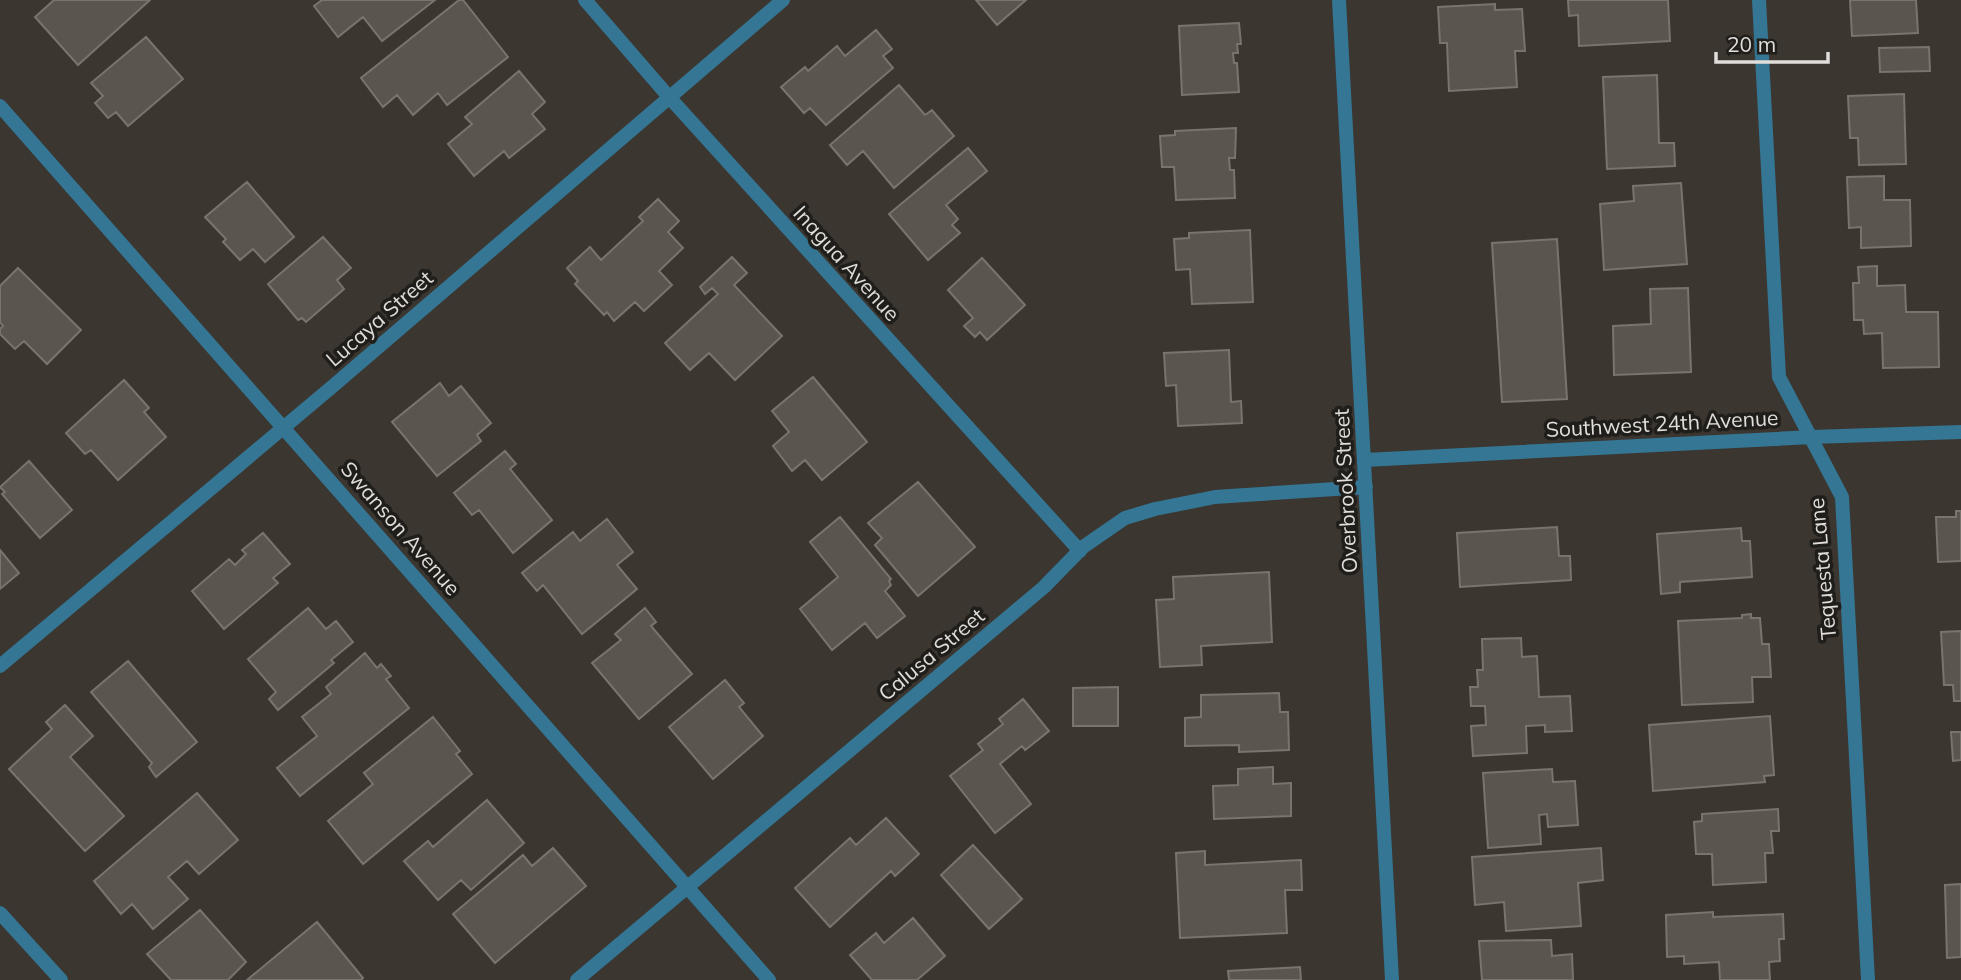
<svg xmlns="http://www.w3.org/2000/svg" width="1961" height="980" font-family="Mulish,sans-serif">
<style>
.building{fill:#5a554e;stroke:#79746d;stroke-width:2}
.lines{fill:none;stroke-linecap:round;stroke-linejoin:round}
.minor{stroke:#347694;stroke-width:14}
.labels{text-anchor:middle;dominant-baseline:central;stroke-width:7;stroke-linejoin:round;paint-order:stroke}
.street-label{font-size:21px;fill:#e1ddda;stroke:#201e1b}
</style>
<rect width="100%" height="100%" fill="#3b3630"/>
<!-- building -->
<path class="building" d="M54 0H150L78 65 35 17Z
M322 0H435L382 41 363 17 338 37 314 6Z
M459 0H463L508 57 447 105 438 93 413 115 397 95 383 107 361 78Z
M976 0H1026L997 25Z
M1568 0H1668L1670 41 1579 46 1578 15 1569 16Z
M1850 0H1916L1918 33 1852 36Z
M1495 4V10L1522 9 1525 51H1515L1517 87 1449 91 1447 43H1440L1438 7Z
M1239 23 1241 44H1237L1238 53H1233L1234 63H1237L1239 92 1182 95 1179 26Z
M876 30 892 49 883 56 893 68 826 125 810 108 804 113 781 87 805 67 808 71 837 46 845 56Z
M146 37 183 79 128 126 116 112 108 118 95 103 103 96 91 83Z
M1929 47 1930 71 1880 72 1879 48Z
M519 71 545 102 532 114 545 129 509 158 504 151 474 176 448 144 472 124 465 117Z
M1657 75 1659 143H1674L1675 166 1607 169 1603 77Z
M899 85 925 115 932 110 954 136 894 188 863 151 847 165 830 145Z
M1904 94 1906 164 1859 165 1858 138H1850L1848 96Z
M1236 128 1235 158H1229L1230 170H1234L1235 198 1176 200 1174 167H1162L1160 136 1175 135V131Z
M968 148 987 171 946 205 958 219 952 225 960 233 928 260 889 214Z
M1884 176V200H1910L1911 246 1861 248V227L1849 228 1847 177Z
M247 182 294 237 265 262 253 249 240 260 223 242 226 239 205 217Z
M1681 183 1687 264 1604 270 1600 204 1634 201 1633 186Z
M658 199 679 221 668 232 683 248 659 271 672 285 644 311 635 302 614 321 607 312 604 315 575 284 578 281 567 268 590 247 601 260 643 221 639 217Z
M1250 230 1253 302 1192 304 1190 269 1176 270 1174 239 1189 238V233Z
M323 237 351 268 337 280 344 289 306 322 302 318 298 320 268 284Z
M1557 239 1567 399 1502 402 1492 243Z
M732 257 747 273 734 285 782 336 735 380 709 353 690 370 665 343 718 294 712 288 705 294 700 287Z
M982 258 1025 305 987 340 980 332 975 337 964 326 973 318 948 290Z
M1877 266V286L1905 285 1906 312H1938L1939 367 1883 368 1882 333 1864 334 1863 320H1854L1853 283H1859L1858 267Z
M18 268 81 330 47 364 24 341 15 349 0 334V329L3 326 0 322V286Z
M1688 288 1691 372 1614 375 1613 326 1651 324 1650 289Z
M1229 350 1231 402 1241 401 1242 423 1178 426 1176 385 1166 386 1164 353Z
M813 377 867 442 822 480 805 460 792 471 773 446 789 432 772 411Z
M124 380 149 408 144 412 166 437 118 480 91 450 85 454 66 433Z
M440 383 449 396 461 386 491 423 477 435 481 441 437 476 392 422Z
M505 451 516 464 510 469 552 520 513 553 479 510 472 515 454 493Z
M29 461 72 510 40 538 2 494 5 492 0 487Z
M918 482 975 547 918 596 875 545 882 538 868 523Z
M1956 511H1961V561L1938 562 1936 517H1956Z
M840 517 891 579 889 581 891 585 885 591 905 616 877 638 865 623 832 650 800 609 838 577 810 542Z
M607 519 633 552 617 565 637 589 582 634 543 585 537 591 522 573 573 532 580 541Z
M1557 527 1559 556H1570L1571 580 1460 587 1457 533Z
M1741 528 1742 541H1750L1752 577 1680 582V592L1661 594 1657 534Z
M263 533 290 564 273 578 278 583 224 629 192 591 229 559 235 565 246 554 242 550Z
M0 550 19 573 0 589Z
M1269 572 1272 642 1201 646 1202 665 1160 667 1156 600 1174 599 1173 577Z
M308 608 326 629 336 621 353 642 331 660 334 663 278 710 269 699 276 692 248 659Z
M645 608 656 622 651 626 692 674 639 719 592 663 621 640 615 634Z
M1751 614V618H1760L1762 644H1769L1771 677H1752L1753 702 1682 705 1678 621 1742 618V615Z
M1961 631V701H1954L1953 685H1944L1941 632Z
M1521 638 1522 657 1537 656 1539 697 1570 696 1572 731 1545 732V725L1526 726 1527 753 1473 756 1471 726 1486 725 1485 706H1471L1470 687H1478L1477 670H1483L1482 639Z
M365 653 377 668 381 664 391 676 386 679 409 708 300 796 277 768 317 736 302 717 331 694 326 687Z
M128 661 197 742 156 777 149 767 152 763 91 692Z
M725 680 744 703 739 707 763 736 713 779 669 727Z
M1118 687V726H1073V688Z
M1279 693 1280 712H1288L1289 750 1239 752V745L1185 746V718L1201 717V695Z
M1023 699 1049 731 1025 750 1022 746 1000 764 1031 804 995 833 950 776 983 750 978 744 1003 724 999 719Z
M65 705 93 736 70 757 124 816 85 851 9 769 52 729 46 722Z
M1770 716 1774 775 1764 776 1765 782 1653 791 1649 725Z
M433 717 460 751 456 754 472 774 363 864 328 821 373 784 364 773Z
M1951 732H1961V760L1953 761Z
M1273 767V784L1291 783V816L1214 819 1213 786 1238 785V769Z
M1552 769 1553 782 1575 781 1578 825 1548 827 1547 814 1539 815 1541 844 1488 848 1483 773Z
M197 793 238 840 199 874 187 861 168 877 188 899 153 929 132 904 121 914 94 881Z
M487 800 524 843 471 890 461 880 438 900 404 861 428 841 433 847Z
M1778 809 1779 831H1771L1773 853H1765L1766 882 1713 885 1712 854H1696L1694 822 1702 821V814Z
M886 818 919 854 895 876 891 871 830 927 795 888 850 838 856 845Z
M973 845 1022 899 989 929 941 875Z
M553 848 586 886 495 963 453 914 523 855 532 866Z
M1601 848 1603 880 1578 883 1581 926 1506 931 1504 902 1475 905 1472 857Z
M1205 851V865L1301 860 1302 890H1285L1287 933 1180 938 1176 853Z
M1961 884V957L1947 958 1945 885Z
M200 910 246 962 228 980H171L147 954Z
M1713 912V917L1783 914 1784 939H1779L1780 961 1769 962 1770 980H1720L1719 962 1684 964V956L1667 957 1666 915Z
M913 918 945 956 917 980H872L850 955 876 933 884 943Z
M317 922 363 978 361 980H247Z
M1551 940 1552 956 1572 954 1573 980H1482L1479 941Z
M1300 967 1301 980H1229L1228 971Z"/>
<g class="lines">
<!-- minor -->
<path class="minor" d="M585 0 669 97 1080 551
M1339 0 1392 980
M1759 0 1779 377 1842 497 1868 980
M0 106 769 980
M1365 460 1812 437 1961 432
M0 666 333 386 783 0
M0 913 61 980
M577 980 1044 587 1083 547 1125 518 1155 509 1215 497 1366 487"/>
</g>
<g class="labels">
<!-- street labels -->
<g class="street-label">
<text transform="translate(847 263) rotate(48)">Inagua Avenue</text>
<text transform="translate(379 318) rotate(-41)">Lucaya Street</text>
<text transform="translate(1662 423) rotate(-3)">Southwest 24th Avenue</text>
<text transform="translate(1345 491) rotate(-93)">Overbrook Street</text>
<text transform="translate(401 528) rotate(49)">Swanson Avenue</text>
<text transform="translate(1822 569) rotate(-95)">Tequesta Lane</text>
<text transform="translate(931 654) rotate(-40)">Calusa Street</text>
</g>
</g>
<!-- scale -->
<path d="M1716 52v10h112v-10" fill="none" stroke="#e1ddda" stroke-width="3.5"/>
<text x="1727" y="52" font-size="21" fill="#e1ddda" stroke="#201e1b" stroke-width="5" paint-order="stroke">20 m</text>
</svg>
